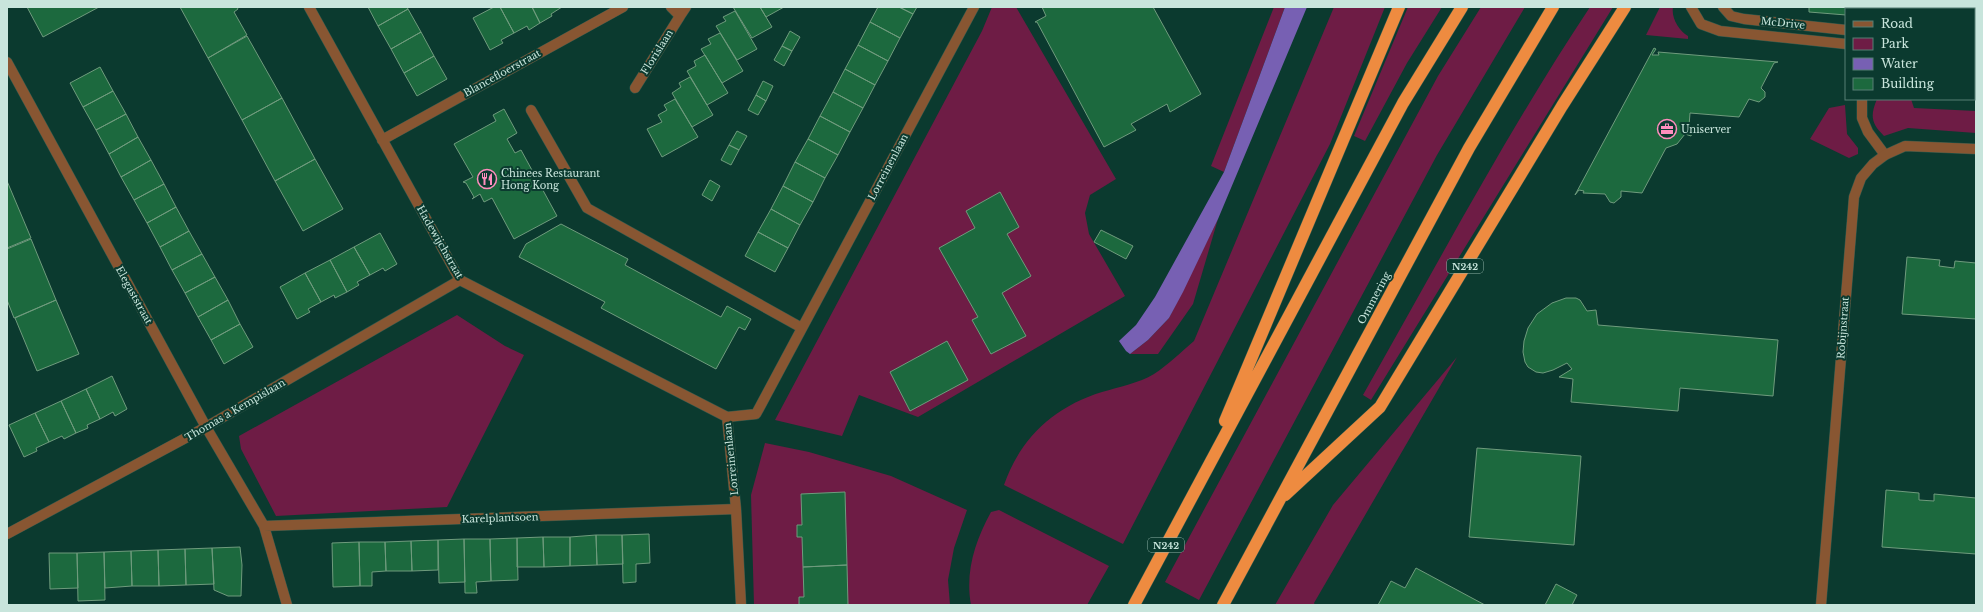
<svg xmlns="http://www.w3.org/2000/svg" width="1983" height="612" font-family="'Libre Baskerville',serif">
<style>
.green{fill:#6e1c45}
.water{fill:#7760b3}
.building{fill:#1c693e;stroke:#6f9b7d}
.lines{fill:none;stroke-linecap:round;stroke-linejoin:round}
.lane-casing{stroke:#2d594e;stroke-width:11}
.street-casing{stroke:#2d594e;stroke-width:11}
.highway-casing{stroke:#2d594e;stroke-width:13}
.lane{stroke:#885632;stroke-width:10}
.street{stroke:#885632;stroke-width:10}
.highway{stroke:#ee8b40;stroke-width:12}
.labels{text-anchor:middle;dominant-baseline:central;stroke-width:4;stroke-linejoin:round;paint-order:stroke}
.shield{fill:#0b3a2f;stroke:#8fb2a8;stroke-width:1}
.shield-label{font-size:9px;font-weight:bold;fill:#c8e5dc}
.street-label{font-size:10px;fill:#c8e5dc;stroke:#0b3a2f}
.poi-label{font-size:10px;fill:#c8e5dc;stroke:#0b3a2f;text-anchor:start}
</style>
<rect width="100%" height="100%" fill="#0b3a2f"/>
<!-- green -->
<path class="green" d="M992 7H1016L1116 179 1090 195 1085 213 1089 234 1125 296 918 417 859 395 842 436 775 420 982 31Z
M1274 7H1285L1224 172 1211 166Z
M1334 7H1385L1330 144 1123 544 1004 485C1021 437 1054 407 1102 392 1119 387 1139 383 1154 374 1168 365 1181 352 1194 341Z
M1408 7H1442L1407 63 1365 141 1354 136Z
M1481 7H1525L1437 155 1199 600 1165 582 1438 76Z
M1590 7H1613L1371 400 1363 395C1437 265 1507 132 1590 7Z
M1660 7H1673C1671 18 1679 31 1688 36V39L1646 35Z
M1877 99H1911L1914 108 1976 111V133L1908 128 1884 136C1871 123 1870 116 1877 99Z
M1845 105 1847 134 1858 148V154L1849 158 1810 139 1829 108Z
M1218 219 1193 304 1158 354H1130L1148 340 1169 318Z
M457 315 505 346 524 355 447 507 276 516 241 449 239 436Z
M1457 357 1314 603 1315 605H1275L1333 505Z
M765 443 809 452 891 476 967 510 954 548 948 580 950 605H754L751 495Z
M999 510 1109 566 1087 605H971C965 572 975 541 991 512Z"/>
<!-- water -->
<path class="water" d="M1285 7H1307L1218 219 1183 292 1169 318 1148 340 1130 354 1126 351 1119 341 1136 325 1155 297 1224 172Z"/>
<!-- building -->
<path class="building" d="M27 7H99L43 37Z
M180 7H237L238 9 234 12 247 35 208 58Z
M368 7H407L408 9 378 26Z
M494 7H500L514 33 501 40 503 43 490 50 473 18Z
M500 7H532L540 23 529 30 527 26 514 33Z
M532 7H562L551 14 552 16 540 23Z
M733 7H760L772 27 752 38Z
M760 7H784L766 17Z
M878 7H899L913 14 900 38 870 22Z
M899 7H917L913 14Z
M1042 7H1153L1201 94 1170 112 1167 104 1131 124 1136 130 1104 147 1037 22H1035L1046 16Z
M1809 7H1976V15H1974V9H1846V15L1809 12Z
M408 9 421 32 391 49 378 26Z
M735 11 757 49 737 60 716 26 726 21 723 17Z
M870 22 900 38 888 61 858 45Z
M790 31 800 37 792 51 782 46Z
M421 32 434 56 404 73 391 49Z
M720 33 743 71 722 83 701 49 711 44 708 39Z
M247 36 282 98 242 120 208 58Z
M858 45 888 61 875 85 845 69Z
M782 46 792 51 784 66 774 60Z
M1654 48 1656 49 1652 55H1659L1658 52 1778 62 1774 63 1761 88 1765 92V97L1759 102 1749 99 1739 117 1690 113 1689 126 1694 128 1691 136 1685 134 1677 144 1666 148 1642 193 1621 191V197L1614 203 1610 202 1605 194 1583 193 1584 191 1579 190 1575 195Z
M705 55 728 93 707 105 687 71 696 66 694 61Z
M434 56 447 79 417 96 404 73Z
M100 67 113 91 83 107 70 83Z
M845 69 875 85 863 108 833 92Z
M690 77 713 115 692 127 672 93 681 87 679 83Z
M763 81 773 86 766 101 756 95Z
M113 91 126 114 96 130 83 107Z
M833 92 863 108 850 132 820 116Z
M756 95 766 101 758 115 748 110Z
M282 98 315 159 275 181 242 120Z
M675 99 698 137 662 157 647 129 662 122 658 115 667 110 664 105Z
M504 109 517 133 507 139 515 153 521 150 557 216 514 239 492 198 484 202 480 194 472 199 474 197 466 183 463 182 473 177 454 144 496 121 493 115Z
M126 114 138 137 109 154 96 130Z
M820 116 850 132 838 155 808 139Z
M737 131 747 136 739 150 729 145Z
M138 137 151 160 121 177 109 154Z
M808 139 838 155 825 178 795 162Z
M729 145 739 150 731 165 721 160Z
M315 159 343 209 303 231 275 181Z
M151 160 164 184 134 200 121 177Z
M795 162 825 178 813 202 783 186Z
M710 180 720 186 712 201 702 195Z
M7 181 31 238 7 248Z
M164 184 176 207 147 223 134 200Z
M783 186 813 202 800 225 771 209Z
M1000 192 1019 227 1007 234 1031 276 1002 293 1026 336 991 354 972 320 978 317 939 248 975 228 966 211Z
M176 207 189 231 160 247 147 223Z
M771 209 800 225 788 248 758 232Z
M561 224 628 259 625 265 721 317 727 306 751 319 745 330 739 327 716 369 601 308 605 302 519 257 526 244Z
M1101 230 1133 246 1126 259 1094 242Z
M189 231 202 254 172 270 160 247Z
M758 232 788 248 775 272 745 256Z
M380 233 397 264 385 271 383 268 370 275 354 247Z
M31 239 56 300 14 318 7 300V249Z
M354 247 370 275 357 282 359 285 347 292 330 260Z
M202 254 215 277 185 293 172 270Z
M1907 257 1940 260 1939 266 1954 268 1955 261 1976 263V319L1902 314Z
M330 260 347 292 335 298 334 295 321 302 305 273Z
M305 273 321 302 308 309 310 312 297 319 280 287Z
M215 277 228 300 198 317 185 293Z
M1566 298H1576L1580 300 1587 311 1596 310 1598 325 1778 340 1773 396 1680 388 1678 411 1571 402 1573 379 1559 377 1572 369 1567 363 1553 370 1543 373 1536 372 1528 367 1525 362 1523 352 1524 341 1528 328 1537 314 1552 303Z
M56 300 79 354 37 371 15 318Z
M228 300 240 324 211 340 198 317Z
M240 324 253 347 224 364 211 340Z
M947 341 968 380 910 411 890 372Z
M112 376 127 409 115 416 113 412 100 419 86 389Z
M86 389 100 419 87 425 88 428 76 433 61 401Z
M61 401 76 433 64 439 62 436 49 442 35 413Z
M35 413 49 442 36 448 37 451 24 457 9 425Z
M1477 448 1581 456 1574 545 1469 537Z
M1886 490 1919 493V500L1934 501V494L1976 498V554L1882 547Z
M845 492 847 565 803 567 802 537H797V525H802L801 494Z
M649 534 650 563 636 564V582L623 583 622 535Z
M596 535H622L623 564 597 565Z
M596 535 597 565 570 566V537Z
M543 537 544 567H517V538Z
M543 537H570V566L544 567Z
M517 538 518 580 491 581 490 539Z
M464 539 465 582 439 583 438 540Z
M464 539H490L491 581 476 582 477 593H465Z
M438 540V570L412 571 411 541Z
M411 541 412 571H386L385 542Z
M359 542H385L386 571 372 572V586H360Z
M359 542 360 586 333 587 332 543Z
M240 547 242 565 241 596H228L214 590 212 548Z
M212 548 214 584 186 585 185 549Z
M185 549 186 585 159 586 158 550Z
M158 550 159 586H132L131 551Z
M131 551 132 586 105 588 104 552Z
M104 552 105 600 78 601 77 553Z
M49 553H77L78 588 50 589Z
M847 565 848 605H799V597H804L803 567Z
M1416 568 1485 605H1378L1391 581 1405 588Z
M1556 584 1577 595 1572 605H1545Z"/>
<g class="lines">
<defs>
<path id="lane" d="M1691 7 1701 24 1720 31 1846 44
M1723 7 1731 16 1744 19 1846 30
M1974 39H1976
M1974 83 1976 84
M1862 99V118L1868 132 1885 155"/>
<path id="street" d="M309 7 460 280 727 417
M671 7 680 16 686 7
M7 62 206 427 264 526 287 605
M635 88 680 16
M531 110 587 208 802 328
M382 140 623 7
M727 417 756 414 974 7
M727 417 736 509 741 605
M264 526 736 509
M7 534 206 427 460 280
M1821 605 1854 197 1861 178 1873 164 1885 155 1905 146 1976 149"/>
<path id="highway" d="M1225 421 1399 7
M1285 495 1380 407 1562 106 1625 7
M1134 605 1403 103 1462 7
M1223 605 1469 148 1553 7"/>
</defs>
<!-- lane casing -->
<use href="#lane" class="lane-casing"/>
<!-- street casing -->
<use href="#street" class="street-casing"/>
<!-- highway casing -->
<use href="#highway" class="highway-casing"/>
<!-- lane -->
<use href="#lane" class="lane"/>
<!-- street -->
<use href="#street" class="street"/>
<!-- highway -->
<use href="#highway" class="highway"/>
</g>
<!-- icons -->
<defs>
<symbol id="office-ring" viewBox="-11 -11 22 22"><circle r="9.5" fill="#0b3a2f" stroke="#fe8ebd" stroke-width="1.5"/><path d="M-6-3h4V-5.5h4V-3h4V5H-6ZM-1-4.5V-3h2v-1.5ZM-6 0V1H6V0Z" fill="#fe8ebd"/></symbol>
<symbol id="restaurant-ring" viewBox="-11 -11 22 22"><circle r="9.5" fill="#0b3a2f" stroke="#fe8ebd" stroke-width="1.5"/><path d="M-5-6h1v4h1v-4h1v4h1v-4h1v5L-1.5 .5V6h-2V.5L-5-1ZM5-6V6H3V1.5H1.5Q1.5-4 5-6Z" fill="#fe8ebd"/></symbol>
</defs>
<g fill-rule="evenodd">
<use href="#office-ring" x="1656" y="118" width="22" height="22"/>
<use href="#restaurant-ring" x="476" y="168" width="22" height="22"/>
</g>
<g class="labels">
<!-- shield labels -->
<g class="shield">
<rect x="1447" y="259" width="36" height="14" rx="3"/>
<rect x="1148" y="538" width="36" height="14" rx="3"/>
</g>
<g class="shield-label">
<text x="1465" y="266">N242</text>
<text x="1166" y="545">N242</text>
</g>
<!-- street labels -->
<g class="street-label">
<text transform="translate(1783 23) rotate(6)">McDrive</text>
<text transform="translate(657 52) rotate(-58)">Florislaan</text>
<text transform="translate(502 73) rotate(-29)">Blancefloerstraat</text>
<text transform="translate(888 167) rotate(-62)">Lorreinenlaan</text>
<text transform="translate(440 242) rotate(60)">Hadewijchstraat</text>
<text transform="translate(134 295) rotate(61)">Elegaststraat</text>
<text transform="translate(1374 298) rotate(-62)">Ommering</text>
<text transform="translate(1843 328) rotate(-86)">Robijnstraat</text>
<text transform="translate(235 410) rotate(-30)">Thomas a Kempislaan</text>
<text transform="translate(731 459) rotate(-96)">Lorreinenlaan</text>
<text transform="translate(500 518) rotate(-2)">Karelplantsoen</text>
</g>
<!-- poi labels -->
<g class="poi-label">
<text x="1681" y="129">Uniserver</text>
<text x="501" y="173">Chinees Restaurant<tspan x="501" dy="12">Hong Kong</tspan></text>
</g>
</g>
<!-- border -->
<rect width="1983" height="612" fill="none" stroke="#c8e5dc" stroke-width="16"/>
<!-- legend -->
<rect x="1845" y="8" width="130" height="92" fill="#0b3a2f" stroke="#577e74"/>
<rect x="1853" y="21" width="20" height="6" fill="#885632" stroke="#577e74"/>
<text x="1881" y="28" font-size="12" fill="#c8e5dc">Road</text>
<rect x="1853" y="38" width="20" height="12" fill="#6e1c45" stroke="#577e74"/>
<text x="1881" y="48" font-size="12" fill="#c8e5dc">Park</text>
<rect x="1853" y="58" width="20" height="12" fill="#7760b3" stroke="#577e74"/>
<text x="1881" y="68" font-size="12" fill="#c8e5dc">Water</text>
<rect x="1853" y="78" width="20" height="12" fill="#1c693e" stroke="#577e74"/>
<text x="1881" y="88" font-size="12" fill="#c8e5dc">Building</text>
</svg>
